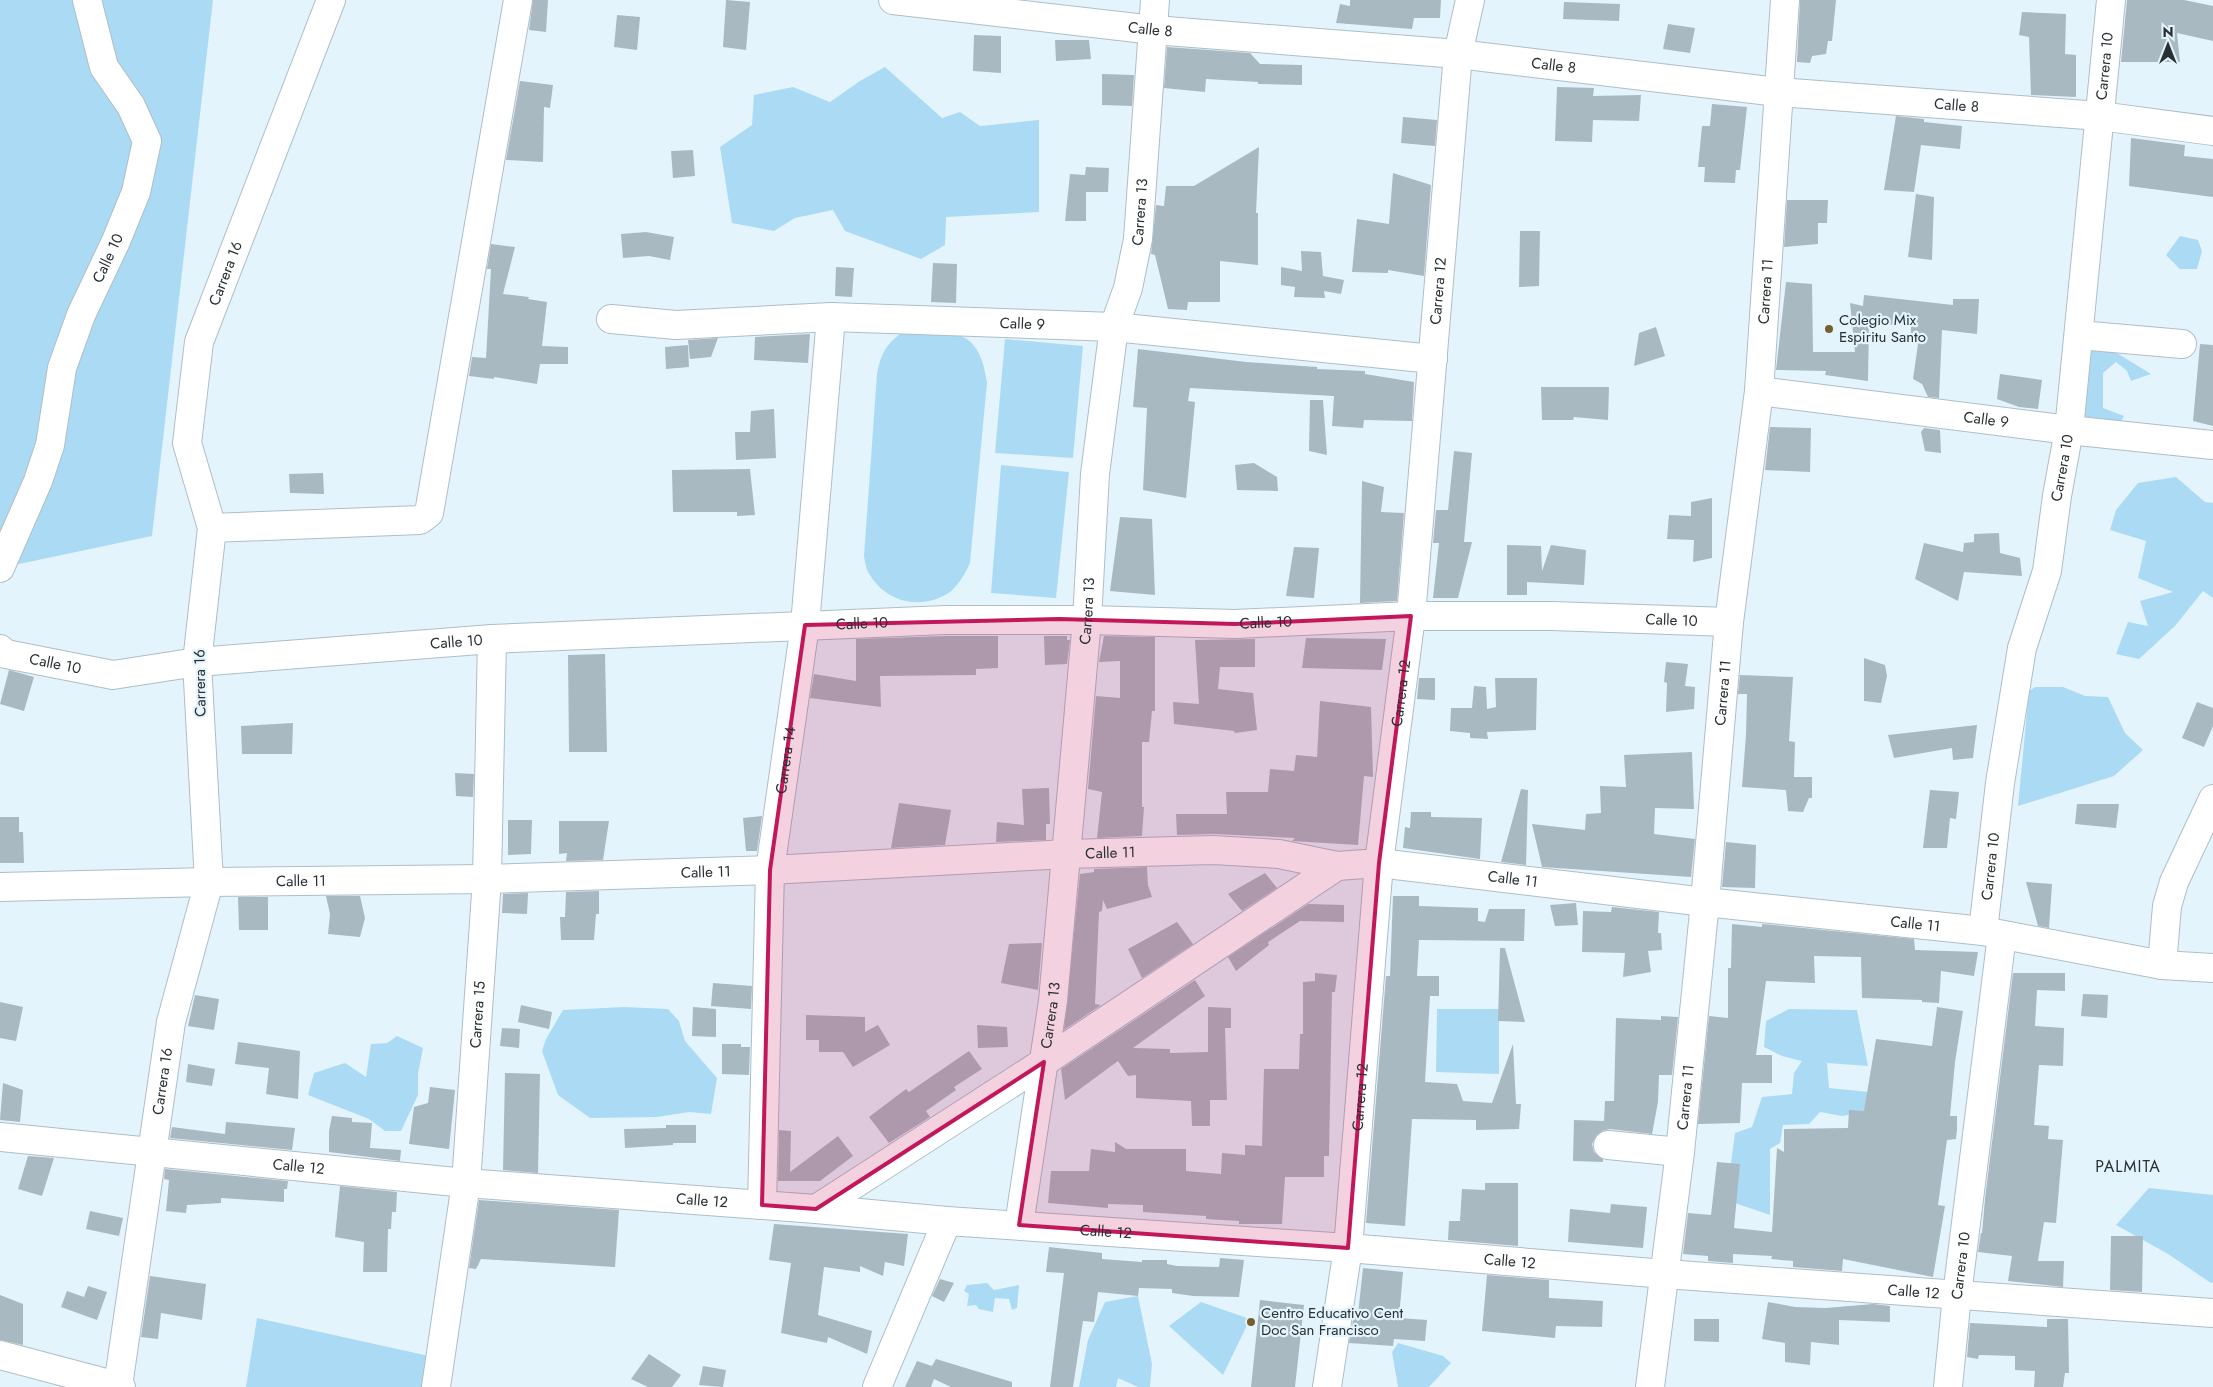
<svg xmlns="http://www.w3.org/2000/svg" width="2213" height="1387" font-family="Jost,sans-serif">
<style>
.green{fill:#abdbf4}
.building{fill:#a9b9c1}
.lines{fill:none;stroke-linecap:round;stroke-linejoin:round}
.minor-casing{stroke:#aebec6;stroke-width:30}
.minor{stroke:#fff;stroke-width:28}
.marked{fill:#c2185b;fill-opacity:0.2;stroke:#c2185b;stroke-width:4;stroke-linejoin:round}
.poi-dot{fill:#775e2f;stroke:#e4f4fd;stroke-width:2}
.labels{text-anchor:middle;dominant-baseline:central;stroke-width:4.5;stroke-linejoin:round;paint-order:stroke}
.street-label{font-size:15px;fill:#293033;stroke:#e4f4fd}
.poi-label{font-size:15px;fill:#293033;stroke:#e4f4fd;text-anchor:start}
.neighbourhood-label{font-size:16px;letter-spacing:1px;fill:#293033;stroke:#e4f4fd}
</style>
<rect width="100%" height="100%" fill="#e4f4fd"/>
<!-- green -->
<path class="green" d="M0 0H213L152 536 0 568Z
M885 67 942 118 960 112 980 126 1039 120V212L946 217 945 245 921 259 845 231 833 210 795 218 774 231 732 223 720 147 752 125 754 95 793 87 830 102 860 81Z
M2180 236 2198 240 2202 251 2197 269H2180L2166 255Z
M902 332C950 333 979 323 987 383L970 563C965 574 957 588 947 594 920 610 886 602 870 575 866 570 865 562 864 556L877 374C881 353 886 345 902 332Z
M1005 339 1083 346 1073 458 995 453Z
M2099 342 2151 374 2131 381 2127 371 2116 362 2103 373V408L2124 416 2120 423 2082 416 2089 351Z
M1001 465 1069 472 1056 598 991 593Z
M2176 477 2205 502 2213 503V598L2203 591 2175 626 2139 659 2116 654 2128 622 2148 626 2140 601 2173 592 2138 578 2146 541 2110 530 2116 510 2138 483Z
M2035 687H2063L2085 696 2108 697 2125 733 2143 750 2114 776 2018 806 2029 691Z
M624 1007 668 1009 679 1021 685 1041 717 1078 711 1114 689 1112 657 1117 590 1118 558 1095 542 1051 546 1039 563 1010Z
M1437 1009H1499V1074L1436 1072Z
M1789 1009 1857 1010 1868 1066 1827 1063 1829 1088 1869 1092 1885 1110 1842 1116 1820 1112 1809 1124 1783 1125 1780 1143 1770 1149V1215L1726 1200 1735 1133 1752 1127 1762 1097 1792 1094 1794 1073 1802 1061 1782 1056 1764 1047 1766 1021Z
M397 1036 423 1048 418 1074V1095L401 1131H385L369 1119 308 1095 314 1073 345 1063 366 1077 371 1044 387 1043Z
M2149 1188 2213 1195V1282L2211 1283 2168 1254 2116 1225Z
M987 1283 994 1290 1019 1285 1017 1308 1012 1310 1009 1299 995 1298 993 1312 979 1309 976 1305 967 1306 969 1294 964 1291 967 1285Z
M1138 1296 1152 1364 1150 1387H1138L1118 1378 1116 1387H1079L1088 1340 1105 1302Z
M1201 1302 1250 1319 1223 1375 1169 1326Z
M257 1318 438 1358 431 1387H246Z
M1398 1343 1443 1356 1451 1363 1429 1387H1398L1392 1352Z"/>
<!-- building -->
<path class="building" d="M533 0H548L546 32 529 30Z
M726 0 750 2 746 50 723 47Z
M1350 0H1441L1440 18H1414L1412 29 1336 23 1340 4 1350 6Z
M1800 0H1836L1832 41H1828L1826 54 1812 56 1810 63 1797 62Z
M2127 0H2184L2213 6V41L2177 33 2180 62H2121Z
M1564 2 1620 4 1619 21 1563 19Z
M2022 12 2066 14 2065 54 2076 55V97L2031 95 2029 37 2019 35Z
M617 15 640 17 637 50 614 47Z
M1668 24 1695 28 1690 53 1663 49Z
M974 35 1001 36V73L973 71Z
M1055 40H1089L1091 59 1056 61Z
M1167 47 1250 53 1260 64 1302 65V85L1258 84V82L1206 79 1205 92 1164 88Z
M1102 74 1134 75 1132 106 1102 105Z
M520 81 553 85 550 108 544 107 543 162 506 160Z
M1557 87 1594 88 1593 96 1641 95 1639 121 1593 120 1592 142 1555 141Z
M1712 104 1747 107 1740 170H1736L1735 183 1704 182 1705 167H1698L1702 126H1710Z
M1896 116 1924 119V122L1962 126 1960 149 1921 145 1914 192 1884 190Z
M1403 117 1437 120 1435 146 1401 143Z
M2131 138 2185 145 2184 156 2213 159V197L2129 186Z
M1259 147 1256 213H1258V265L1220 261V302H1188L1187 310 1168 309 1155 255 1151 254 1156 205 1164 206 1166 186H1194Z
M693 150 695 176 673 178 671 151Z
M1086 167 1109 168 1108 192H1086V221H1065L1070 174 1085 175Z
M1393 173 1431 185 1424 276 1388 270V273L1352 272 1357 219 1389 224Z
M1916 194 1934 197 1932 260 1908 257Z
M1787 200H1828L1827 223H1818V244L1784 247Z
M1520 231H1540L1539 286 1519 287Z
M646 232 674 237 670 260 649 256 623 258 621 234Z
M491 244 515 247 503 294 529 297 528 299 547 302 542 346 568 347V364H540L537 384 494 377V379L469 376 472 357 486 358 491 269H487Z
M1301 251 1321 252 1323 276 1344 280 1341 294 1324 291 1325 298 1294 297 1295 287 1281 285V267L1302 271Z
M933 263 957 264 956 303 931 302Z
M836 267 854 268 852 297 835 296Z
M1786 282 1812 284 1813 352H1855L1850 303 1863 306 1864 295 1953 305V299H1979L1977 334 1942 330 1939 398 1928 397 1922 384 1913 379 1918 344H1910L1911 327 1869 322 1868 381 1825 375 1826 371 1776 370Z
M1656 327 1665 356 1634 366 1639 333Z
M810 334 808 363 754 360 755 337Z
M718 338 711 357 690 359 688 340Z
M2200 344 2213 345V426L2193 421Z
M688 345 689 367 666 369 665 347Z
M1138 349 1246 362 1317 367V369L1365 371V374L1414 382 1412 421 1364 420 1363 428 1332 426 1334 396 1190 388 1188 401 1195 402 1186 498 1143 490 1147 408 1133 407Z
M2000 374 2042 380 2038 409 2019 407 1997 399Z
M1541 387H1609L1608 420 1574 417 1573 420H1542Z
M1310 400H1323L1327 455 1309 451Z
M774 409 776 458 736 460 735 432H750L751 411Z
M1770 427 1811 428 1810 472 1765 470Z
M1924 428 1940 430 1941 453 1925 451 1921 432Z
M1454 451 1472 453 1464 542H1472L1458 598H1433L1439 543H1433L1436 510H1448Z
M1254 463 1277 477 1278 491 1237 490 1235 465Z
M750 469 755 515 737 516V512H673L672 470Z
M323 473 324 494 290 493 289 474Z
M1362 481 1384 487 1381 512 1404 513 1397 601 1360 603Z
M1712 498V558L1693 562 1694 540 1667 539 1669 515 1691 516V502Z
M1120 517 1152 519 1155 595 1110 591Z
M1999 533 2000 553 2020 558 2022 576 1964 572 1958 601 1915 579 1924 543 1963 552 1964 543 1974 542V534Z
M1507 545 1541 546 1542 571 1551 545 1586 550 1584 585 1527 582V595H1507Z
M1294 547 1319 548 1314 598 1286 596Z
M945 636H998V668L976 669V675L880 676 881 707 810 698 814 674 856 681V639Z
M1044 636H1067V640H1070L1067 664 1045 665Z
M1104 636 1155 637V711H1152L1149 742H1142V807H1144L1142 836 1097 838 1102 792 1088 789 1096 696 1120 698V661L1099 662Z
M1306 638 1386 639 1382 670 1302 668Z
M1255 639V667H1220L1218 689 1253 693 1257 730 1235 733 1234 731 1174 724 1173 702 1199 704 1195 640Z
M605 654 607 752H569L568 655Z
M1864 658 1885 665 1887 676 1881 703 1864 701Z
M1666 662 1688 664 1685 686 1695 687 1694 709 1666 712 1667 683 1664 682Z
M9 670 34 677 24 711 0 704Z
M1740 675 1793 677 1789 741 1795 742 1794 777H1812V798H1809L1803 812 1788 811 1786 790 1742 787 1746 735 1747 694H1738Z
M1419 678H1435V700L1417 699Z
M1495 678H1537L1536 730 1487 732 1488 739 1470 738V733L1450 731 1451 708H1472L1474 686 1486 687 1487 709 1496 707Z
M1320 701 1371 707 1373 777 1364 776 1358 845 1292 841 1295 838 1214 834 1177 835 1176 814H1227L1226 792H1268L1270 769 1294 771 1296 755 1317 757Z
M2197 702 2213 708V726L2204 747 2182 738Z
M293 723 292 754H242L241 726Z
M1977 725 1973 758 1953 760 1952 748 1894 758 1888 735Z
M1692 752 1694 809 1655 808 1654 834 1695 839 1691 877 1542 867 1532 824 1585 830 1586 814 1601 813 1600 786 1626 787 1624 755Z
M455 773 474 774 473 797 456 796Z
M1049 788 1050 824H1046V840L996 842 997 822 1024 825 1022 789Z
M1521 789 1528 790 1526 865 1501 862Z
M1930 790 1959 792 1956 819 1950 818 1947 848H1923Z
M899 803 951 810 945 845 891 848Z
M2077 804H2119L2116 828 2075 824Z
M1411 812H1431V817L1482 818 1480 859 1403 848 1405 827 1410 828Z
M762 816 757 851H746L743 818Z
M0 817H19V832H23L24 863H0Z
M508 820H532L531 854 508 855Z
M559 821H609L603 860 566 861 567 853 559 854Z
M1726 842 1756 845 1755 888 1722 887Z
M1147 867 1148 885 1152 897 1107 909 1103 900 1102 911 1099 912 1095 1004 1101 1005 1064 1030 1080 874 1094 872V869Z
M1265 873 1277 888 1242 911 1228 894Z
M2026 882 2052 884 2049 928 2038 926Z
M599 891V914H596L594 940H561L560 917H565L566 892Z
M528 893 527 914 502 913 503 894Z
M326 896H360L365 918 360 937 328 934 330 914Z
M1393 896H1419V906L1478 908V921L1485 922 1489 909H1525L1524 941 1419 940 1417 976H1439V996H1430L1425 1082 1457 1084 1463 1101 1492 1103 1513 1044 1516 1104H1521L1519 1129 1476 1130V1120L1412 1119 1405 1226 1366 1223 1386 976H1390Z
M238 897H268V930H239Z
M1576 903 1578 925 1555 926 1550 905Z
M1308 904 1344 905V922L1300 921 1268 942 1269 945 1236 971 1228 957Z
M1612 907 1659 912 1658 933H1661L1662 950 1648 951 1651 972 1623 977 1625 953 1582 952 1583 911 1611 912Z
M1177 922 1193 944 1142 978 1128 949Z
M1732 924 1762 927V924L1774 925 1914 939 1915 950 1978 952 1974 976 1941 971 1939 1003 1922 1002V1000L1862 998 1861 957 1814 956 1815 983 1766 981 1756 1055H1772V1083H1742L1740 1123 1698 1124 1709 1016 1728 1018V968H1731Z
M1042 943 1038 990 1001 983 1009 944Z
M1500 948H1505L1525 1022 1498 1021Z
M1315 973 1337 975 1335 992H1332L1329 1156H1324V1177H1285L1282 1224H1239V1221L1206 1219V1216L1143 1212V1205L1108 1204V1208L1048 1203 1051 1171H1089L1091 1149 1115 1152V1142L1126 1149H1186V1171L1221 1174 1222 1153 1245 1155V1145L1262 1146 1264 1069H1299L1300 1034H1303V982L1315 981Z
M2013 973H2065V991L2037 990 2035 1026 2064 1028 2063 1066 2039 1065 2034 1125 2049 1126 2048 1139 2063 1140 2056 1223 2044 1222 2038 1261H2064L2063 1287 2008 1281 2012 1256 1978 1252 1981 1233H1982L1985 1199Z
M1195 980 1205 996 1133 1048 1170 1049V1053L1208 1052V1007L1231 1008V1028H1225L1227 1100H1210V1126H1192L1191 1101 1136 1098V1075L1128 1076 1118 1061 1065 1100 1061 1069Z
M713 983 752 986 751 1009 711 1006Z
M2083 994 2108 995 2107 1018 2081 1016Z
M195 995 219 999 214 1030 188 1026Z
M0 1002 23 1007 16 1041 0 1038Z
M521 1005 552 1012 549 1029 518 1022Z
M693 1007 716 1009V1037L692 1036Z
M1937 1007 1963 1011 1955 1062 1950 1116H1957V1129L1956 1139 1947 1140 1938 1205 1945 1206 1933 1277 1843 1259 1842 1271 1793 1267V1261L1771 1259 1772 1256 1733 1254V1263L1708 1261V1256L1683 1254 1688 1213 1711 1215 1717 1162 1740 1164 1734 1228 1772 1232 1777 1148 1784 1152V1129L1848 1128 1849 1110 1864 1111 1876 1039 1932 1046Z
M806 1015 865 1017V1032L878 1025 890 1045 853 1067 843 1052H819V1040H806Z
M1661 1016 1678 1017 1672 1075H1659L1658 1102 1652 1134 1610 1129 1602 1131 1596 1136 1592 1144 1594 1152 1603 1159V1162L1573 1161 1574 1120 1604 1121 1605 1101H1614L1616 1018 1661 1020Z
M977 1025 1007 1027 1008 1047 978 1048Z
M502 1028 520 1029 519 1048 500 1046Z
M238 1042 300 1051 298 1099 266 1094 269 1068 235 1064Z
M722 1044H741V1047H750L749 1075 722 1074Z
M969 1051 982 1069 954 1087 956 1090 926 1111 930 1117 889 1143 869 1117 906 1089 909 1092Z
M188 1064 215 1069 212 1086 186 1082Z
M505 1073 540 1074 538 1173 503 1170Z
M3 1083 23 1090 20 1122 0 1120Z
M430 1087 455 1090 449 1149 409 1144 414 1107 428 1103Z
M332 1116 352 1118V1122L372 1123 370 1148 401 1150 400 1161 329 1152V1131Z
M226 1122 295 1128 292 1150 170 1138 172 1127 225 1134Z
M666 1125H696V1143H673V1145L625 1148 624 1129 666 1128Z
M779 1130 791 1131 790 1172 838 1136 853 1156 820 1181H778Z
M28 1156 54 1158 42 1196 18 1189Z
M165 1169 288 1181 287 1189H284V1202L221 1198V1203L187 1205 186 1213 166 1211 169 1180 164 1179Z
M1485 1183H1518V1246L1448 1240 1449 1221H1460L1462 1189 1485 1190Z
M340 1186 397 1192 396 1212H392L391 1229H388L387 1272H363L364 1242 335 1237Z
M479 1200 619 1210 615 1267 481 1259 476 1269 469 1268Z
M1611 1204 1647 1207 1643 1248 1568 1242 1570 1209 1610 1213Z
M90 1211 123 1218 119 1236 86 1229Z
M774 1224 908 1234 904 1266 885 1262 883 1276 860 1266V1272L824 1267 818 1315 872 1331 867 1354 828 1337 827 1343 781 1333 791 1263 769 1260Z
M2111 1236H2143L2142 1292 2110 1290Z
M1049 1247 1102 1253V1259L1142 1262V1260H1167V1264L1177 1266 1219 1267 1220 1258 1244 1260 1239 1297 1193 1296 1172 1293V1289L1139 1288 1138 1296 1098 1292 1094 1322 1083 1321 1073 1387H1050L1064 1273 1046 1272Z
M1363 1268 1403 1272 1399 1318 1427 1320 1425 1341 1394 1339 1393 1346 1349 1343 1354 1314H1358Z
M1487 1275 1549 1280V1298L1603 1301 1602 1327 1556 1326 1555 1338 1482 1331Z
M150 1276 206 1284 202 1320 161 1313 158 1339 141 1337Z
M940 1279 954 1283 944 1302 932 1296Z
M88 1286 107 1292 97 1320 61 1307 67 1291 84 1297Z
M0 1295 23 1304V1345L0 1340Z
M1260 1300 1304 1305 1295 1387H1251Z
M1768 1302 1795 1307 1826 1308 1873 1304 1890 1306V1322L1839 1320V1345L1811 1342 1810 1365 1785 1362V1343L1762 1339Z
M1694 1319H1719V1342L1694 1341Z
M2047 1319H2068L2069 1373H2065L2063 1387H2034L2035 1371 2015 1370V1356L1979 1355 1978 1359 1967 1357 1970 1323 2047 1327Z
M649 1354 681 1375 672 1387H648L631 1379Z
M936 1359 1012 1382V1387H951L934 1379 931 1387H905L917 1361 932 1366Z
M703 1366 726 1370 723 1387 699 1385Z"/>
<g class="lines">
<defs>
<g id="minor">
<path id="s1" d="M893 0 1154 30 1458 54 1778 92 2100 116 2213 131"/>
<path id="s2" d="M611 319 676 325 831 317 1114 327 1433 359"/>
<path d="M2079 335 2182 344"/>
<path id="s3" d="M1759 391 2069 430 2213 445"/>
<path d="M212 528 420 520 429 513 518 0"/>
<path id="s4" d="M0 568 38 481 50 445 62 368 81 315 116 241 136 192 147 141 131 106 104 67 87 0"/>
<path id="s5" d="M0 649 6 654 113 675 197 662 492 639 945 620H1087L1235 624 1411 616H1552L1729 622"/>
<path id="s6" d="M0 887 209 882 487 879 770 870 1067 854 1213 850 1279 854 1337 866 1379 863 1705 902 1983 931 2162 965 2213 968"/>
<path id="s7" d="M1983 931 2000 783 2022 648 2047 571 2057 496 2069 430 2111 0"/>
<path d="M2162 965 2167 906 2174 882 2213 799"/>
<path id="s8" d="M0 1137 466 1183 816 1209 947 1221 1348 1248 1665 1274 2213 1313"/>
<path d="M1608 1145 1680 1152"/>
<path id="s9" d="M762 1205 770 870 805 625 831 317"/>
<path d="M816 1209 1044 1062 1337 866"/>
<path id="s10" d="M1019 1225 1053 1001 1087 620 1095 474 1114 327 1128 288 1138 239 1155 0"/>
<path d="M0 1355 121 1387"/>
<path id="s11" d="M118 1386 171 1022 209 882 197 662 212 528 187 443 199 342 331 0"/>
<path id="s12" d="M436 1387 466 1183 487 879 492 639"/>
<path d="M877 1387 947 1221"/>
<path id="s13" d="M1327 1387 1348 1248 1379 863 1411 616 1458 54 1470 0"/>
<path id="s14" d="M1650 1387 1680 1152 1705 902 1729 622 1759 391 1785 0"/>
<path id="s15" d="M1948 1387 1957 1295 2002 935"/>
</g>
</defs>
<!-- minor casing -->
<use href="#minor" class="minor-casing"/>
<!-- minor -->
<use href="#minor" class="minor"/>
</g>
<!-- marked area -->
<path class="marked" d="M1411 616 1379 863 1348 1248 1019 1225 1044 1062 816 1209 762 1205 770 870 805 625 1059 619 1235 624Z"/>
<!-- markers -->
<g class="poi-dot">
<circle cx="1829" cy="329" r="5"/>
<circle cx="1251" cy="1322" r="5"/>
</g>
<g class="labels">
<!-- street labels -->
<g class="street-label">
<text stroke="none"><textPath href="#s1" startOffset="259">Calle 8</textPath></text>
<text stroke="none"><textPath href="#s1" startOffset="664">Calle 8</textPath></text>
<text stroke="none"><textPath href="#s7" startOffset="875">Carrera 10</textPath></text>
<text stroke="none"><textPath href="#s1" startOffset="1069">Calle 8</textPath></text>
<text stroke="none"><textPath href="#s10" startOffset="1022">Carrera 13</textPath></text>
<text stroke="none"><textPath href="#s4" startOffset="330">Calle 10</textPath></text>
<text stroke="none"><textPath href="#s11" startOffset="1132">Carrera 16</textPath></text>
<text stroke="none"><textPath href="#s13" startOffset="1102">Carrera 12</textPath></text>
<text stroke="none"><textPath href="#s14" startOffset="1102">Carrera 11</textPath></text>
<text stroke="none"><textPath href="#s2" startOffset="412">Calle 9</textPath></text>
<text stroke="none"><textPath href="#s3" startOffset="229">Calle 9</textPath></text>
<text stroke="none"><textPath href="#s7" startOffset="471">Carrera 10</textPath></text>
<text stroke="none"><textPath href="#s10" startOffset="618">Carrera 13</textPath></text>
<text stroke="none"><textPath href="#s5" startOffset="1678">Calle 10</textPath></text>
<text stroke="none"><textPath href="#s5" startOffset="1272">Calle 10</textPath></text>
<text stroke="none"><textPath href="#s5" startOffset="868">Calle 10</textPath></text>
<text stroke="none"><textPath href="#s5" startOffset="462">Calle 10</textPath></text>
<text stroke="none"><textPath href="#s5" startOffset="58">Calle 10</textPath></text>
<text transform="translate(200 683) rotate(-91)">Carrera 16</text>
<text stroke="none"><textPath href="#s13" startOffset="698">Carrera 12</textPath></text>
<text stroke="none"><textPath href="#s14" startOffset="698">Carrera 11</textPath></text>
<text stroke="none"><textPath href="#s9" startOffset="446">Carrera 14</textPath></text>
<text stroke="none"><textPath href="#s6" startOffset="1111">Calle 11</textPath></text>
<text stroke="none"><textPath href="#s7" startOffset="65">Carrera 10</textPath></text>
<text stroke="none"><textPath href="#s6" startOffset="706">Calle 11</textPath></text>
<text stroke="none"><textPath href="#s6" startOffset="1516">Calle 11</textPath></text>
<text stroke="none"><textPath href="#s6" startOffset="301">Calle 11</textPath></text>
<text stroke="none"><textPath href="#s6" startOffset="1921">Calle 11</textPath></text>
<text stroke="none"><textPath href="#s12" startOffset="375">Carrera 15</textPath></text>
<text stroke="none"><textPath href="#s10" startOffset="212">Carrera 13</textPath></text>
<text stroke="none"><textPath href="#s11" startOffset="308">Carrera 16</textPath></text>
<text stroke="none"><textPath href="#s13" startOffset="292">Carrera 12</textPath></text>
<text stroke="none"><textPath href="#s14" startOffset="292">Carrera 11</textPath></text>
<text stroke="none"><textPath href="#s8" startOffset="300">Calle 12</textPath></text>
<text stroke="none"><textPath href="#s8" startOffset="705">Calle 12</textPath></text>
<text stroke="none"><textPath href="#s8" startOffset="1110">Calle 12</textPath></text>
<text stroke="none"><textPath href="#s8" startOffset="1515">Calle 12</textPath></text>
<text stroke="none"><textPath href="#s15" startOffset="122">Carrera 10</textPath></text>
<text stroke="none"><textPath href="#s8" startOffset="1920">Calle 12</textPath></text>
</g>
<!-- poi labels -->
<g class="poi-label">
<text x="1839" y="320">Colegio Mix<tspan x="1839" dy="17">Espiritu Santo</tspan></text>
<text x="1261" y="1313">Centro Educativo Cent<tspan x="1261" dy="17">Doc San Francisco</tspan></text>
</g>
<!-- neighbourhood labels -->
<g class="neighbourhood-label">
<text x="2128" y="1166">PALMITA</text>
</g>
</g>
<!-- north arrow -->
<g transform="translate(2168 45)" stroke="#e4f4fd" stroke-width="4" paint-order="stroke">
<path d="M0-4L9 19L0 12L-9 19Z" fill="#293033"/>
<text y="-8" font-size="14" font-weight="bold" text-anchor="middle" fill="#293033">N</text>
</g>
</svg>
